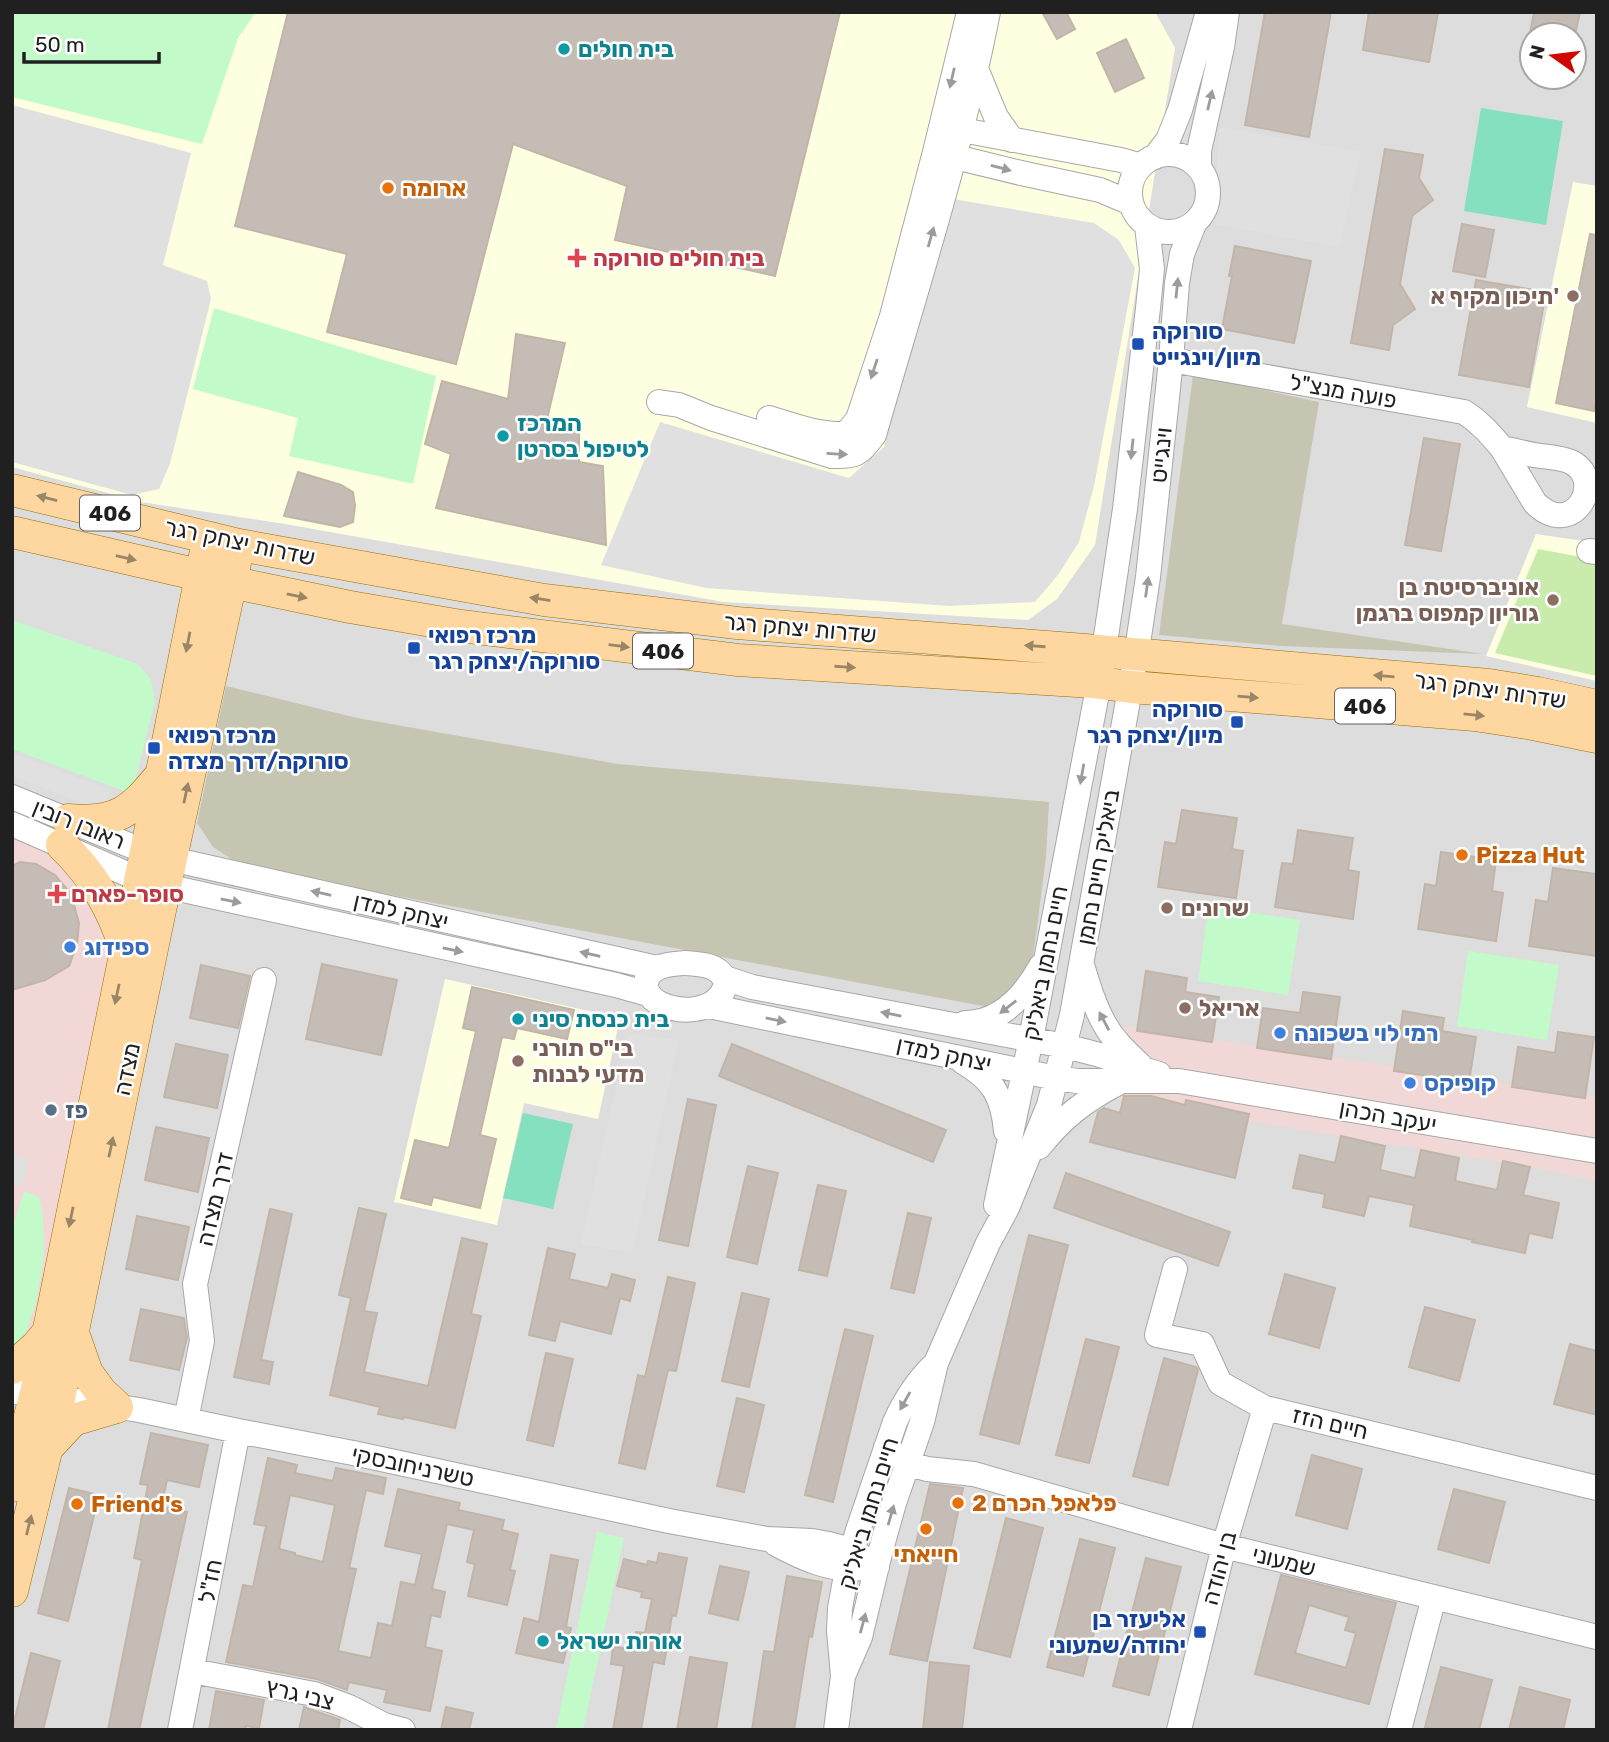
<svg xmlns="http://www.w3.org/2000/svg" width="1609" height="1742" font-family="Rubik,Heebo,sans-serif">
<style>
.residential{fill:#dedddd;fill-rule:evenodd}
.commercial{fill:#f1d7d5}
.education{fill:#feffe1}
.construction{fill:#c5c5b1}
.grass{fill:#c9ebac}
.park{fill:#c3fac9}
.pitch{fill:#84e0bf}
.parking{fill:#e0e0e0}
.building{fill:#c5bdb5;stroke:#c2b5a8;stroke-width:2;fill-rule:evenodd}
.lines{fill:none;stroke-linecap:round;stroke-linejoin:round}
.minor-casing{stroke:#a7a7a7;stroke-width:26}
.major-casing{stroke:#9c6d00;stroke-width:33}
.minor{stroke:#fff;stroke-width:24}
.major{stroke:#fdd79f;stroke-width:32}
.oneway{fill:#9b9b9b}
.oneway2{fill:#9a8566}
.culture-dot{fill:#0f9aa8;stroke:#fff;stroke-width:2.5}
.food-dot{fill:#e8710a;stroke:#fff;stroke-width:2.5}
.health-dot{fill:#e0444e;stroke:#fff;stroke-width:2.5}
.education-dot{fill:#8d6e63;stroke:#fff;stroke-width:2.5}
.transit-dot{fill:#1a4fb4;stroke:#fff;stroke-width:2.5}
.shop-dot{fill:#3f7fe0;stroke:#fff;stroke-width:2.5}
.service-dot{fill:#5c6f8a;stroke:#fff;stroke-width:2.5}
.labels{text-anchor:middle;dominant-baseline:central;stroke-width:5;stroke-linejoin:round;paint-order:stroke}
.shield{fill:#fff;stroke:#636363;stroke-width:2}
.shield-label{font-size:21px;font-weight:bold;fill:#202020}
.culture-label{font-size:23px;font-weight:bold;fill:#0d838f;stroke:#fff;text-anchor:start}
.food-label{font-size:23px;font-weight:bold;fill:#c56008;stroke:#fff;text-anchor:start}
.health-label{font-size:23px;font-weight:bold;fill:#be3a42;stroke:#fff;text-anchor:start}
.education-label{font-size:23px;font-weight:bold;fill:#785e54;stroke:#fff;text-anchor:start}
.transit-label{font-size:23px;font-weight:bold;fill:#164399;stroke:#fff;text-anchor:start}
.street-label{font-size:23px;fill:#202020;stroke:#fff}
.shop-label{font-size:23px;font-weight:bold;fill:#366cbe;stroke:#fff;text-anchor:start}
.service-label{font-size:23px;font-weight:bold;fill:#4e5e75;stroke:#fff;text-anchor:start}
</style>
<rect width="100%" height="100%" fill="#f0ede6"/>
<!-- residential -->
<path class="residential" d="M12 12H1597V1730H12ZM1532 35H1574V77H1532Z"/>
<!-- commercial -->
<path class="commercial" d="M12 836 129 889 42 1319 12 1354Z
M1104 1023 1597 1097V1181L1530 1167 1094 1096Z"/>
<!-- education -->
<path class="education" d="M12 12H1155L1175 48 1095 545 1057 599 1028 620 724 602 285 524 141 502 12 467Z
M1573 182 1597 186V423L1527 407Z
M1536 534 1597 543V681L1486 656Z
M445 979 620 1018 598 1119 524 1103 497 1225 394 1202Z"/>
<!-- construction -->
<path class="construction" d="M1193 375 1319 402 1282 624 1483 654 1281 646 1159 635Z
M226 686 357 718 618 764 1049 802 1046 857 1032 966 1025 982 988 1007 264 871 239 864 213 847 197 823Z"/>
<!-- grass -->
<path class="grass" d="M1538 549 1597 560V676L1495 653Z"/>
<!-- park -->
<path class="park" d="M12 12H256L238 38 202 144 12 97Z
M214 308 436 376 413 484 289 456 298 418 193 389Z
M12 620 138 664 151 680 155 701 132 794 12 749Z
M1209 906 1300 920 1288 995 1198 981Z
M1468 951 1559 965 1547 1040 1457 1026Z
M24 1191 39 1197 43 1217 44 1256 36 1304 23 1340 12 1349V1229Z
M597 1532 624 1538 583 1730H556Z"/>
<!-- pitch -->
<path class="pitch" d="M1481 108 1563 121 1546 225 1464 211Z
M523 1113 573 1124 553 1209 503 1198Z"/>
<!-- parking -->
<path class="parking" d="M12 105 191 153 163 265 207 281 211 299 170 464 159 489 132 495 12 462Z
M1220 127 1361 152 1339 247 1212 224Z
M947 198 1094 223 1119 240 1135 268 1094 486 1079 542 1058 575 1035 602 949 606 706 588 601 565 660 422 849 478 884 447Z
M12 753 111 791 103 811 12 776Z
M628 1034 679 1040 632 1253 581 1244Z
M12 1155 29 1160 22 1186 12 1184Z"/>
<!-- building -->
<path class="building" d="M288 12H840L775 276 615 240 627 186 513 144 456 364 327 332 347 254 235 226Z
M1042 12H1066L1075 29 1057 39Z
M1265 12H1331L1309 137 1245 125Z
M1369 12H1438L1429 62 1363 50Z
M1534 12H1580L1575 35H1541L1530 33Z
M1126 39 1144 78 1115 92 1097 53Z
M1385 149 1423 155 1419 178 1433 200 1412 216 1400 284 1415 309 1393 325 1389 350 1351 343Z
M1462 224 1494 230 1485 277 1453 271Z
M1590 234 1597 235V396L1594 411 1556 403Z
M1235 246 1311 261 1294 343 1222 329 1232 276H1229Z
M1476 280 1546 292 1529 387 1459 375Z
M516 334 565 343 547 419 579 427V462L603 466 606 545 436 508 451 454 425 444 442 381 508 399Z
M1424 438 1460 444 1441 551 1405 545Z
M298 472 341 485 353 492 355 506 353 522 340 527 284 516Z
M1182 810 1237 818 1232 849 1243 851 1236 898 1158 887 1165 842 1176 844Z
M1298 830 1353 838 1348 870 1359 872 1353 919 1275 907 1282 863 1293 864Z
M1441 852 1496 860 1492 891 1503 893 1496 941 1418 929 1425 884 1436 886Z
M20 862 36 864 55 875 71 894 79 923 77 944 69 966 45 980 12 990V866Z
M1553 868 1597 874V956L1529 946 1536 900 1548 902Z
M322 964 397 980 381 1055 306 1039Z
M201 965 250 976 238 1028 190 1018Z
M1146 971 1187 978 1185 992 1219 997 1212 1042 1137 1031Z
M472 987 574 1010 567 1039 517 1028 514 1039 502 1037 480 1135 496 1139 480 1208 433 1197 431 1205 401 1198 415 1140 449 1148 476 1031 463 1028Z
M1303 992 1340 997 1331 1059 1257 1048 1263 1008 1300 1013Z
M1403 1011 1444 1018 1442 1031 1476 1037 1469 1082 1394 1071Z
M1558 1032 1594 1037 1585 1098 1512 1087 1518 1047 1555 1053Z
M176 1044 228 1055 217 1108 164 1097Z
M732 1044 946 1130 933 1162 719 1076Z
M1124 1096H1151L1185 1105 1186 1100 1249 1114 1235 1178 1090 1142 1098 1112 1104 1108 1120 1113Z
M688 1099 716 1105 688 1246 659 1240Z
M156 1127 209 1138 198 1192 145 1180Z
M1341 1136 1385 1146 1380 1170 1415 1178 1421 1150 1459 1158 1455 1181 1497 1190 1503 1161 1530 1167 1523 1195 1559 1203 1552 1238 1529 1233 1525 1253 1472 1242 1473 1240 1410 1226 1414 1205 1369 1196 1364 1216 1323 1207 1325 1194 1293 1188 1300 1155 1335 1163Z
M748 1166 778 1173 757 1264 727 1257Z
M1066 1173 1230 1232 1218 1266 1054 1208Z
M818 1185 846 1191 827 1276 799 1270Z
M359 1208 386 1214 364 1311 377 1313 364 1372 428 1386 462 1238 487 1244 471 1314 481 1316 455 1428 404 1417 403 1419 378 1414 380 1407 330 1395 351 1298 339 1295Z
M270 1209 292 1214 261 1360 273 1362 269 1384 234 1377Z
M908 1213 931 1218 914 1293 891 1288Z
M137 1216 189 1227 178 1280 126 1269Z
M1029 1235 1068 1245 1019 1444 980 1434Z
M548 1248 575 1254 569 1279 608 1288 612 1274 635 1280 630 1301 620 1298 611 1334 560 1321 555 1341 529 1335Z
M1285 1274 1335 1288 1319 1348 1269 1334Z
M668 1277 695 1283 676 1371 668 1370 645 1469 619 1463 638 1375 645 1377Z
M742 1293 769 1299 749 1387 722 1381Z
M1425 1307 1475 1320 1459 1381 1409 1367Z
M141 1309 184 1318 187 1338 179 1370 130 1360Z
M845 1329 873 1336 833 1502 805 1495Z
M1086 1339 1119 1347 1089 1463 1056 1455Z
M1570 1344 1597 1351V1415L1554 1404Z
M546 1353 573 1359 553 1446 527 1440Z
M1164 1358 1196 1367 1198 1370 1168 1485 1133 1476Z
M737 1398 764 1405 744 1492 717 1486Z
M151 1433 208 1445 199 1487 167 1480 161 1507 187 1512 139 1730H108L142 1560 134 1558 148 1485 140 1484Z
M1312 1455 1362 1469 1347 1529 1296 1515Z
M268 1458 297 1465 295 1473 333 1481 336 1468 386 1478 383 1494 366 1490 349 1568 356 1569 338 1651 371 1658 378 1623 392 1626 401 1582 415 1585 422 1554 385 1546 398 1489 460 1503 458 1510 504 1520 502 1530 518 1534 510 1570 515 1571 507 1605 468 1596 475 1564 467 1562 474 1530 447 1524 432 1589 445 1592 440 1617 431 1615 425 1647 442 1651 430 1711 384 1702 387 1690 349 1682 347 1690 317 1679 226 1662 243 1585 253 1587 266 1526 254 1524ZM290 1495 335 1505 323 1562 295 1555V1553L279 1549Z
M930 1484 963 1488 927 1661 890 1654Z
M69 1488 99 1495 68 1621 38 1613Z
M1454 1489 1505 1502 1489 1563 1438 1549Z
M1006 1518 1043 1528 1010 1657 974 1648Z
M1080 1539 1115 1548 1083 1676 1047 1667Z
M659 1553 687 1558 676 1616 672 1615 664 1664 653 1662 641 1730H613L624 1666 611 1664 613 1646 633 1650 636 1632 645 1633 652 1599 641 1597 642 1592 617 1586 624 1559 647 1565 648 1561 657 1563Z
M551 1555 578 1560 566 1627 571 1628 563 1663 516 1653 524 1618 539 1622Z
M1146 1558 1181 1567 1149 1695 1113 1686Z
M720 1566 749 1572 738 1620 709 1613Z
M1281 1575 1396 1603 1369 1704 1255 1674ZM1309 1605 1349 1617 1345 1630 1356 1633 1346 1668 1295 1653Z
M787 1576 822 1582 812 1637 809 1636 794 1730H752L764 1651 774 1652Z
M31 1653 60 1661 43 1730H12Z
M690 1657 727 1663 716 1730H677Z
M930 1662 969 1666 962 1730H923Z
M1441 1667 1492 1680 1479 1730H1435L1425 1727Z
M1520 1687 1570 1700 1563 1730H1509Z
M216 1691 264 1700 259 1728 246 1726 245 1730H209Z
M304 1707 340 1720 338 1730H299Z
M446 1707 473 1713 469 1730H441Z"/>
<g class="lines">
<defs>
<path id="minor" d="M977 71 996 117 1012 140
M946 127 1121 160 1141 166
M939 153 1021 173 1100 190 1131 203
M1130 193a39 39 0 1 1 78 0a39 39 0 1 1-78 0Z
M1155 157 1168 140 1180 110 1208 12
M1199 167V151L1222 47 1227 12
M1171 360 1464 412C1480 422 1490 434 1502 448
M659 402 679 405 711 418 832 456C857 457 859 454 874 435 914 295 960 155 988 12
M769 418C795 426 818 435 846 434L858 419 892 316 935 152 969 12
M1502 448C1512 450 1523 453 1534 455 1546 457 1559 457 1571 462 1607 480 1573 541 1535 503Z
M1589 551 1597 552
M12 797 146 852 171 859 657 968
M12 824 141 880 165 886 616 985 648 994
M685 963C702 964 721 965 726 983 720 1014 674 1016 653 999 649 995 646 990 646 985 646 965 671 964 685 963Z
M1082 965C1088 985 1094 1005 1104 1023 1113 1040 1126 1052 1140 1065
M725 978 752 987 1065 1046 1100 1055 1159 1074
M709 1006 1056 1078 1077 1081H1179L1597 1151
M965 1023C1001 1023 1025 995 1041 966
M963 1062C993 1079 1003 1097 1006 1131
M1039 1147C1063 1117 1084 1101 1118 1083
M996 1205 1031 1039 1099 683 1125 509 1148 308 1152 269 1147 226
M1175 1269 1157 1335 1202 1344 1220 1383 1265 1408 1597 1488
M12 1392 36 1393 59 1398 139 1410 238 1431 353 1453 669 1521 767 1539 812 1541 829 1544 852 1550 877 1567
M186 1420 202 1341 195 1284 264 980
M886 1447 907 1463 927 1469 974 1474 1224 1546 1597 1637
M776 1544C802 1558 832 1572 861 1568
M192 1671 314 1694 349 1707 384 1725 403 1730
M843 1676 860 1637 880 1553 894 1503 922 1422 936 1363 988 1243 1007 1208 1049 1105 1072 1015 1137 650 1148 577 1171 360 1177 283 1182 254 1194 224
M180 1730 238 1431
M836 1730 843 1676 839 1631 840 1608 847 1570 858 1530 895 1422C905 1400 917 1381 935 1364
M1179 1730 1224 1546 1265 1408
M1399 1730 1434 1597"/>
<path id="major" d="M12 490 239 545 544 600 737 623 1098 651 1489 685 1538 693 1597 706
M12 532 230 582 350 607 461 626 738 660 1093 682 1131 687 1475 715 1533 724 1597 737
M68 820C117 824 131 812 161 775
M62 845C94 876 112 907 126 950
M73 1333 87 1373 101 1392 117 1407
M12 1368 36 1347 48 1333
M48 1447 73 1420 117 1407
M12 1486 36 1393 146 852 205 556
M12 1591 59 1398 165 886 235 563"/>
</defs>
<!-- minor casing -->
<use href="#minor" class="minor-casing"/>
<!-- major casing -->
<use href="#major" class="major-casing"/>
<!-- minor -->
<use href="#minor" class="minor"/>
<!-- major -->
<use href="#major" class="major"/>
</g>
<!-- one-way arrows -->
<defs><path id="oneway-solid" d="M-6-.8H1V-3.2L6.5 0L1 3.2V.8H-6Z" transform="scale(1.75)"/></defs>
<g class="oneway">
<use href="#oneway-solid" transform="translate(952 78) rotate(103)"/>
<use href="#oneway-solid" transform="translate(1210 100) rotate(-77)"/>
<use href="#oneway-solid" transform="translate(1001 168) rotate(15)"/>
<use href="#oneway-solid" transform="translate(931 237) rotate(-74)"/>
<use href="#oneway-solid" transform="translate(1177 288) rotate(-84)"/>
<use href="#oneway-solid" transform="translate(874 369) rotate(108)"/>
<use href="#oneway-solid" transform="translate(1132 449) rotate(96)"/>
<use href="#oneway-solid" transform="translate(837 454) rotate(3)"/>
<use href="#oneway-solid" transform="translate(1147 587) rotate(-82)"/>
<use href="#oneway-solid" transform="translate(1082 774) rotate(100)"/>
<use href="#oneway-solid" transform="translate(321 893) rotate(-167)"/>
<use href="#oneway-solid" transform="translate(231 901) rotate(12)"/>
<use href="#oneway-solid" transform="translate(453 950) rotate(12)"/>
<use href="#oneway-solid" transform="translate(590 954) rotate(-167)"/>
<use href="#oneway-solid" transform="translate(1008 1007) rotate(142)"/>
<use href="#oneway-solid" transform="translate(891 1014) rotate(-169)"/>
<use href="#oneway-solid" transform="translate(776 1020) rotate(12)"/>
<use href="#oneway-solid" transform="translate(1104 1021) rotate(-118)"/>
<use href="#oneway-solid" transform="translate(905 1401) rotate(119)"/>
<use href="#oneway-solid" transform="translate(891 1515) rotate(-74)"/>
<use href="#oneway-solid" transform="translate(863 1623) rotate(-75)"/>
</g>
<g class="oneway2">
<use href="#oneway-solid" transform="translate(47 498) rotate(-166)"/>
<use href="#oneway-solid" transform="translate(126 558) rotate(13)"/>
<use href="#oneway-solid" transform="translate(297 596) rotate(12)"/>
<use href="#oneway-solid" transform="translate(540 599) rotate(-171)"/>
<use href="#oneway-solid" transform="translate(188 642) rotate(101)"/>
<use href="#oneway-solid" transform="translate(619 646) rotate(7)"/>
<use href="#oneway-solid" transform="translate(1035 646) rotate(-176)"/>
<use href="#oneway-solid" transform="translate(845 667) rotate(4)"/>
<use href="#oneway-solid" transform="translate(1384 676) rotate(-175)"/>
<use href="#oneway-solid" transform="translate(1248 697) rotate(5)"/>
<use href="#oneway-solid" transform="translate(1474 715) rotate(6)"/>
<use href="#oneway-solid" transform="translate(186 793) rotate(-78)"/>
<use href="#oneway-solid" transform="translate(117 994) rotate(102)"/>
<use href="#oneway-solid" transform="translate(111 1147) rotate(-78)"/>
<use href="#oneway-solid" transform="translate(71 1217) rotate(102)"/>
<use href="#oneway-solid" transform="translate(29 1525) rotate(-76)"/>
</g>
<!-- markers -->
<g class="culture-dot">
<circle cx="564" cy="49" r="7"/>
<circle cx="503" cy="436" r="7"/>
<circle cx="518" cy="1019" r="7"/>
<circle cx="543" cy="1641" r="7"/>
</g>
<g class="food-dot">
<circle cx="388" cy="188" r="7"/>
<circle cx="1462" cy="855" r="7"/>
<circle cx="958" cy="1503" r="7"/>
<circle cx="77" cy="1504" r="7"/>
<circle cx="926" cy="1529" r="7"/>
</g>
<g class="health-dot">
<path d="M573.5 247.5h7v7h7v7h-7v7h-7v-7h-7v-7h7z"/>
<path d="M53.5 883.5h7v7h7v7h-7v7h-7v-7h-7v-7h7z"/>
</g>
<g class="education-dot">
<circle cx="1573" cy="296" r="7"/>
<circle cx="1553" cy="600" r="7"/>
<circle cx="1167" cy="908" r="7"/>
<circle cx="1185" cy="1008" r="7"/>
<circle cx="518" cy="1061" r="7"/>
</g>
<g class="transit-dot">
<rect x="1131" y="337" width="14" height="14" rx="3.5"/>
<rect x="407" y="641" width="14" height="14" rx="3.5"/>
<rect x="1230" y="715" width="14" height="14" rx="3.5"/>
<rect x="147" y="741" width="14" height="14" rx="3.5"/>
<rect x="1193" y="1625" width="14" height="14" rx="3.5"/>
</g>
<g class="shop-dot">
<circle cx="70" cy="947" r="7"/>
<circle cx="1280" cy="1033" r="7"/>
<circle cx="1410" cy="1083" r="7"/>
</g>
<circle class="service-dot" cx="51" cy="1110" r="7"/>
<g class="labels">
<!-- shield labels -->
<g class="shield">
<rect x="80" y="495.5" width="60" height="35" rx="5"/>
<rect x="633" y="633.5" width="60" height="35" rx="5"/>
<rect x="1335" y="688.5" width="60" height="35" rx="5"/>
</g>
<g class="shield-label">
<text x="110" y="513">406</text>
<text x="663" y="651">406</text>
<text x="1365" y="706">406</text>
</g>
<!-- culture labels -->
<g class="culture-label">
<text x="578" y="49">בית חולים</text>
<text x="517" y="423">המרכז<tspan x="517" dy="26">לטיפול בסרטן</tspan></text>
<text x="532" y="1019">בית כנסת סיני</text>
<text x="557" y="1641">אורות ישראל</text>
</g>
<!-- food labels -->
<g class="food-label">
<text x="402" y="188">ארומה</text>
<text x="1476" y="855">Pizza Hut</text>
<text x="972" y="1503">פלאפל הכרם 2</text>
<text x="91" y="1504">Friend's</text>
<text x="926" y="1554" text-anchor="middle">חייאתי</text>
</g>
<!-- health labels -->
<g class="health-label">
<text x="593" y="258">בית חולים סורוקה</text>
<text x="71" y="894">סופר-פארם</text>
</g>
<!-- education labels -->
<g class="education-label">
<text x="1559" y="296" text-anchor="end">תיכון מקיף א'</text>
<text x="1539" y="587" text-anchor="end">אוניברסיטת בן<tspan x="1539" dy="26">גוריון קמפוס ברגמן</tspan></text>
<text x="1181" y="908">שרונים</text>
<text x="1199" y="1008">אריאל</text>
<text x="532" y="1048">בי"ס תורני<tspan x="532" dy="26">מדעי לבנות</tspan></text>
</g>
<!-- transit labels -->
<g class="transit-label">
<text x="1152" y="331">סורוקה<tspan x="1152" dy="26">מיון/וינגייט</tspan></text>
<text x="428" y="635">מרכז רפואי<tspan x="428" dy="26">סורוקה/יצחק רגר</tspan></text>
<text x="1223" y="709" text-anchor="end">סורוקה<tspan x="1223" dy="26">מיון/יצחק רגר</tspan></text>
<text x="168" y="735">מרכז רפואי<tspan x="168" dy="26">סורוקה/דרך מצדה</tspan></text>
<text x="1186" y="1619" text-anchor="end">אליעזר בן<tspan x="1186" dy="26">יהודה/שמעוני</tspan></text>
</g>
<!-- street labels -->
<g class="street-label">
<text transform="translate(1343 391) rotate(10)">פועה מנצ"ל</text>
<text transform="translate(1161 455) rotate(-84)">וינגייט</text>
<text transform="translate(240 542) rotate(12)">שדרות יצחק רגר</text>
<text transform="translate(800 628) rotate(5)">שדרות יצחק רגר</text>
<text transform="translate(1490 690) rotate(8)">שדרות יצחק רגר</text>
<text transform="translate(79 824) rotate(22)">ראובן רובין</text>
<text transform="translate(1098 867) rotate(-80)">ביאליק חיים נחמן</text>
<text transform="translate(401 911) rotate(13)">יצחק למדן</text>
<text transform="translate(1045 963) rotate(-79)">חיים נחמן ביאליק</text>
<text transform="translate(944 1054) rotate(12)">יצחק למדן</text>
<text transform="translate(127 1069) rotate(-78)">מצדה</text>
<text transform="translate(1388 1116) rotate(10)">יעקב הכהן</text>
<text transform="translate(215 1199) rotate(-77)">דרך מצדה</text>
<text transform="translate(1330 1423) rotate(13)">חיים הזז</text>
<text transform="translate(413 1466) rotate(12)">טשרניחובסקי</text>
<text transform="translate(868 1513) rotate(-73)">חיים נחמן ביאליק</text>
<text transform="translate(1284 1561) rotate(14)">שמעוני</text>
<text transform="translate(1219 1568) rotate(-75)">בן יהודה</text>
<text transform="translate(210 1581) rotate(-79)">חז"ל</text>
<text transform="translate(300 1694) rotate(14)">צבי גרץ</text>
</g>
<!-- shop labels -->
<g class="shop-label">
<text x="84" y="947">ספידוג</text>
<text x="1294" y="1033">רמי לוי בשכונה</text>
<text x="1424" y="1083">קופיקס</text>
</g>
<!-- service labels -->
<g class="service-label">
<text x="65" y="1110">פז</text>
</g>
</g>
<!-- border -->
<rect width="1609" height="1742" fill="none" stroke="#202020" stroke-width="28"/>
<!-- north arrow -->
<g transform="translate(1553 56) rotate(284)"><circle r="33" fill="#ffffff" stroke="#a6a6a6" stroke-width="2"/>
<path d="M0-5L12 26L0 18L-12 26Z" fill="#d00600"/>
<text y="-10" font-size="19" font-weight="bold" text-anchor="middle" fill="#202020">N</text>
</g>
<!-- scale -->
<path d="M24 52v10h135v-10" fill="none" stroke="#202020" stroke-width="3.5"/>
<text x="35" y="52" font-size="21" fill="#202020" stroke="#ffffff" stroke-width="5" paint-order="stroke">50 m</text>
</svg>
